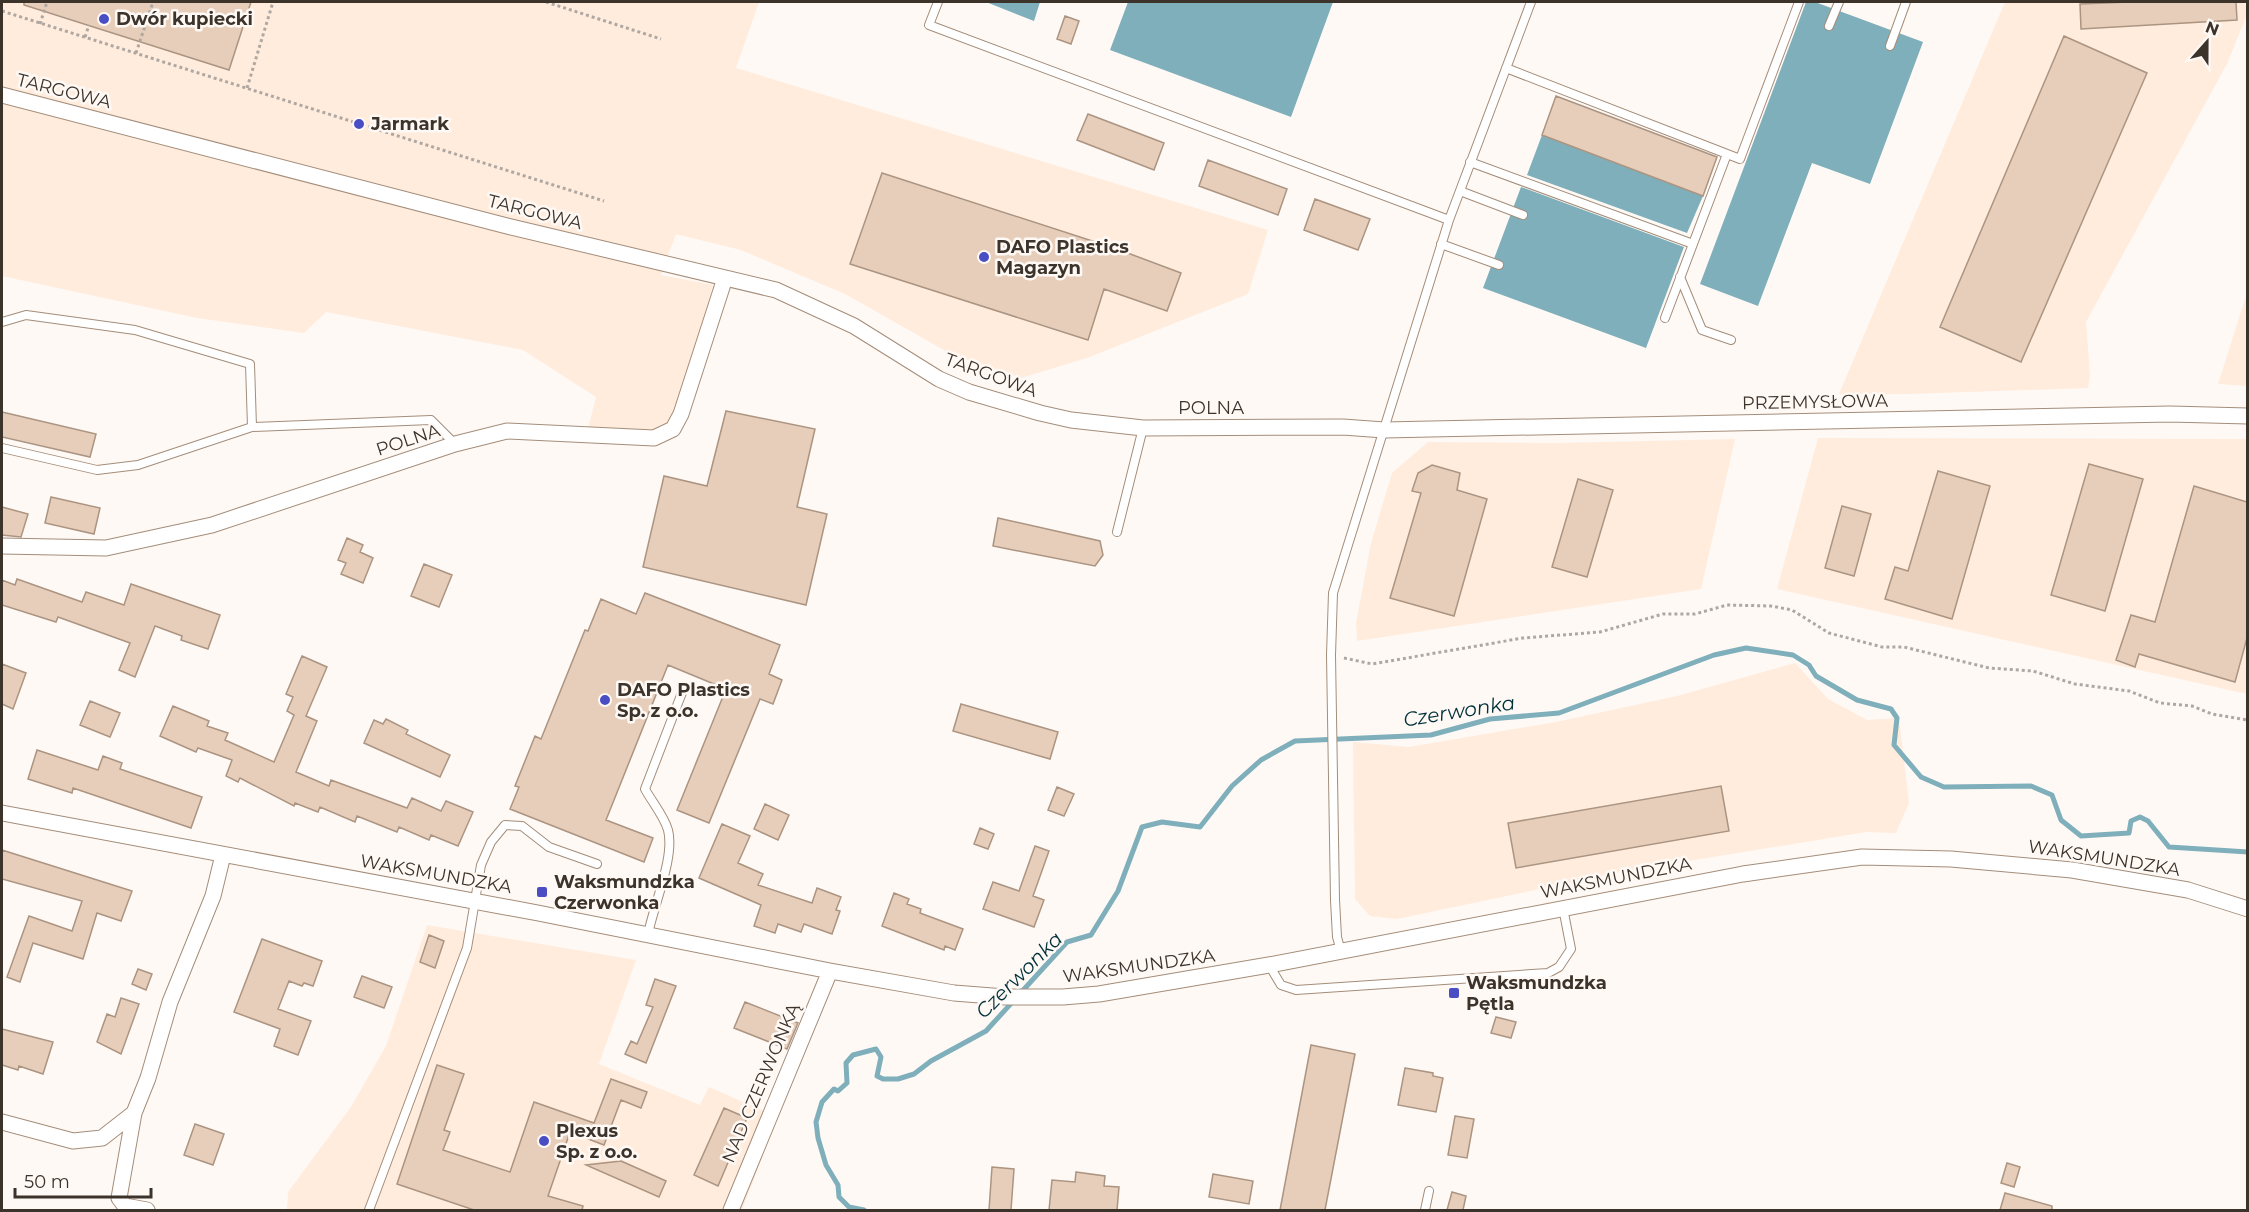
<svg xmlns="http://www.w3.org/2000/svg" width="2249" height="1212" font-family="Montserrat,sans-serif">
<style>
.built{fill:#ffecdd}
.water{fill:#7fafbb}
.lines{fill:none;stroke-linecap:round;stroke-linejoin:round}
.stream{stroke:#7fafbb;stroke-width:5}
.building{fill:#e7ceba;stroke:#ab9481;stroke-width:1.5}
.service-casing{stroke:#a48d7a;stroke-width:10}
.minor-casing{stroke:#a48d7a;stroke-width:17}
.path{stroke:#afa8a2;stroke-width:3;stroke-dasharray:3 3;stroke-linecap:butt}
.service{stroke:#fff;stroke-width:8}
.minor{stroke:#fff;stroke-width:15}
.poi-dot{fill:#4a4ec4;stroke:#fff9f5;stroke-width:2}
.labels{text-anchor:middle;dominant-baseline:central;stroke-width:5;stroke-linejoin:round;paint-order:stroke}
.poi-label{font-size:18px;font-weight:bold;fill:#3c332b;stroke:#fff9f5;text-anchor:start}
.street-label{font-size:18px;fill:#3c332b;stroke:#fff9f5}
.water-label{font-size:20px;font-style:italic;fill:#01313a;stroke:#fff9f5}
</style>
<rect width="100%" height="100%" fill="#fff9f5"/>
<!-- built -->
<path class="built" d="M2 2H759L736 68 1268 230 1248 294 1087 358 1021 378 951 354 845 294 741 250 676 234 661 275 713 285 678 407 666 430 588 429 596 397 523 350 326 312 304 333 197 318 2 276Z
M2005 2H2242L2247 6V14L2228 62 2086 322 2090 376 2088 388 1909 394H1839Z
M2247 293V386L2218 384Z
M1818 438 2247 439V694L1777 589Z
M1735 439 1701 589 1357 641 1356 623 1371 543 1392 473 1428 442 1557 443Z
M1795 663 1828 699 1867 720 1899 718 1909 803 1896 833 1866 832 1616 873 1397 919 1370 916 1355 899 1353 742 1409 747 1556 722 1677 696Z
M427 925 636 960 599 1064 700 1105 709 1087 778 1117 742 1210H287L288 1192 351 1107 386 1046Z"/>
<!-- water -->
<path class="water" d="M986 2H1040L1034 21Z
M1128 2H1333L1291 117 1110 50Z
M1806 2H1815L1923 42 1870 184 1812 163 1758 306 1700 284Z
M1542 135 1703 196 1687 233 1527 175Z
M1521 187 1684 247 1646 348 1483 288Z"/>
<g class="lines">
<!-- stream -->
<path class="stream" d="M864 1210 849 1207 839 1197 838 1185 826 1165 818 1138 816 1122 822 1102 834 1089 838 1091 847 1083 846 1063 853 1055 876 1049 881 1057 877 1076 883 1079H898L914 1074 931 1061 986 1031 1067 942 1091 935 1118 891 1142 827 1162 822 1200 827 1232 786 1261 760 1295 741 1431 735 1490 719 1559 713 1714 655 1746 648 1793 655 1809 665 1816 676 1857 700 1891 709 1897 718 1894 745 1921 777 1944 787 2031 786 2052 795 2061 820 2081 836 2129 833 2131 821 2140 817 2148 821 2169 847 2248 852"/>
</g>
<!-- building -->
<path class="building" d="M24 2H251L229 70 24 5Z
M2129 2H2236L2237 20 2081 29 2080 4Z
M1065 16 1079 21 1071 44 1057 39Z
M2064 36 2147 73 2021 362 1940 327Z
M1556 96 1717 157 1703 196 1542 135Z
M1088 114 1164 143 1154 170 1077 140Z
M1208 160 1287 189 1278 215 1199 186Z
M882 173 1117 249 1181 273 1167 311 1104 289 1088 340 850 264Z
M1315 199 1370 219 1358 250 1304 230Z
M726 411 815 429 797 507 827 514 806 605 643 567 664 476 707 486Z
M2 412 96 434 90 457 2 437Z
M2089 464 2143 479 2105 611 2051 595Z
M1432 465 1460 473 1457 490 1487 499 1454 616 1390 598 1421 493 1412 491 1418 473Z
M1938 471 1990 486 1952 619 1885 599 1895 567 1908 571Z
M1578 479 1613 490 1587 577 1552 567Z
M2194 486 2247 502V638L2235 682 2139 654 2135 667 2116 660 2131 615 2155 622Z
M51 497 100 508 94 534 45 523Z
M1842 506 1871 514 1854 576 1825 568Z
M2 507 28 514 21 537 2 535Z
M998 518 1100 541 1103 555 1095 566 993 546Z
M347 538 363 545 360 552 373 558 363 583 341 574 346 563 338 560Z
M424 564 452 575 439 607 411 596Z
M17 579 82 602 86 592 124 605 131 584 220 615 208 649 181 640 182 636 155 626 135 677 119 670 130 643 58 617 56 622 2 605V580L15 585Z
M645 593 780 645 769 674 782 680 773 704 760 699 709 823 677 810 726 689 668 665 606 820 653 838 644 862 510 809 519 787 515 786 535 736 541 739 585 630 588 631 601 599 636 614Z
M302 656 327 667 306 716 317 721 296 772 329 786 331 780 407 808 412 798 441 811 446 801 473 812 458 846 431 835 429 840 399 827 397 832 357 816 355 822 320 807 318 812 295 803 294 806 240 778 238 782 226 776 232 760 198 748 196 752 160 736 173 706 209 721 207 726 228 733 225 740 274 762 294 715 287 711 293 697 286 694Z
M2 664 26 673 13 709 2 704Z
M90 701 120 713 110 737 80 725Z
M961 704 1058 732 1050 759 953 731Z
M386 719 408 730 406 734 450 755 440 777 364 743 374 720 383 724Z
M37 750 98 770 103 756 122 763 120 769 202 797 191 828 73 788 72 793 28 779Z
M1721 786 1729 831 1516 868 1508 823Z
M1057 787 1074 794 1064 816 1048 810Z
M765 804 789 815 778 840 754 829Z
M722 824 750 836 738 863 763 874 758 885 812 903 817 888 841 897 836 910 840 911 832 934 804 924 801 932 778 924 775 933 754 926 761 905 699 878Z
M980 828 994 834 988 849 974 844Z
M1035 846 1049 851 1033 896 1044 900 1034 927 983 909 993 882 1019 891Z
M2 850 132 891 121 921 97 913 83 959 33 943 20 982 7 977 29 916 72 931 82 901 2 879Z
M894 893 909 899 907 904 921 909 920 913 963 929 955 950 945 946 944 950 882 926Z
M429 935 444 941 435 968 420 962Z
M262 939 322 961 313 986 304 983 302 986 289 981 278 1009 311 1021 298 1055 274 1046 280 1029 234 1012Z
M138 969 152 974 146 990 132 984Z
M362 976 392 987 384 1008 354 997Z
M655 979 676 986 646 1063 625 1054 631 1041 637 1044 653 1007 646 1005Z
M121 998 139 1004 121 1054 97 1042 107 1014 115 1017Z
M745 1002 798 1023 787 1049 734 1028Z
M1496 1017 1516 1022 1511 1038 1491 1033Z
M2 1029 53 1042 43 1074 19 1066 18 1070 2 1065Z
M1311 1045 1355 1054 1325 1210H1280Z
M437 1065 464 1074 444 1130 450 1132 443 1150 510 1172 534 1102 594 1123 611 1079 647 1092 641 1108 621 1100 604 1145 570 1132 548 1196 583 1206 582 1210H474L397 1184Z
M1405 1068 1433 1073V1076L1443 1078 1436 1112 1398 1105Z
M724 1108 747 1118 718 1186 694 1175Z
M1455 1116 1474 1119 1467 1158 1448 1155Z
M195 1124 224 1134 213 1165 184 1155Z
M621 1161 666 1181 659 1197 586 1165Z
M2007 1163 2020 1167 2014 1187 2001 1183Z
M992 1167 1014 1169 1011 1210H989Z
M1076 1172 1105 1176 1104 1186 1119 1187 1117 1210H1049L1052 1180 1075 1182Z
M1213 1174 1253 1181 1249 1204 1209 1197Z
M1452 1192 1466 1196 1463 1210H1447Z
M2005 1193 2052 1206V1210H2000Z"/>
<g class="lines">
<defs>
<path id="service" d="M938 2 929 25 1449 220
M1829 26 1839 2
M1890 46 1906 2
M1506 68 1740 159 1799 2
M1470 162 1693 244
M1460 191 1523 215
M1441 244 1499 265
M1680 277 1702 330 1731 340
M1665 318 1727 154
M2 322 26 315 135 330 250 364 252 427 431 420 455 444
M2 448 97 470 138 465 252 427
M1117 532 1143 428
M648 934C654 904 675 857 668 830 664 816 652 802 645 789L683 690
M1341 951 1337 937 1335 900 1331 655 1333 593 1449 220 1531 2
M1269 965 1281 985 1296 990 1548 973 1559 967 1571 949 1563 908
M369 1210 467 948 481 865 491 842 505 825 522 826 549 847 597 864
M1425 1210 1429 1191"/>
<path id="minor" d="M2 95 507 226 776 290 854 326 939 379 969 392 1040 413 1071 420 1143 428 1343 427 1384 430 2170 414 2248 416
M2 546 106 548 212 525 455 444 507 431 654 438 673 429 681 414 725 278
M2 813 538 913 830 971 954 993 1005 997H1063L1099 994 1269 965 1743 874 1862 857 1951 859 2072 870 2188 890 2248 909
M134 1113 119 1198 125 1206 147 1210
M2 1122 73 1141 102 1138 134 1113 148 1078 170 1002 213 896 223 855
M731 1210 830 971"/>
</defs>
<!-- service casing -->
<use href="#service" class="service-casing"/>
<!-- minor casing -->
<use href="#minor" class="minor-casing"/>
<!-- path -->
<path class="path" d="M546 2 661 39
M2 11 604 201
M40 24 47 2
M85 37 89 25
M136 53 153 2
M247 88 273 2
M1344 658 1372 664 1523 638 1600 632 1663 614H1695L1727 605 1771 606 1792 610 1829 633 1882 647H1904L1989 668 2033 671 2075 684 2129 691 2160 703 2192 706 2212 714 2248 720"/>
<!-- service -->
<use href="#service" class="service"/>
<!-- minor -->
<use href="#minor" class="minor"/>
</g>
<!-- markers -->
<g class="poi-dot">
<circle cx="104" cy="19" r="6"/>
<circle cx="359" cy="124" r="6"/>
<circle cx="984" cy="257" r="6"/>
<circle cx="605" cy="700" r="6"/>
<rect x="536" y="886" width="12" height="12" rx="3"/>
<rect x="1448" y="987" width="12" height="12" rx="3"/>
<circle cx="544" cy="1141" r="6"/>
</g>
<g class="labels">
<!-- poi labels -->
<g class="poi-label">
<text x="116" y="19">Dwór kupiecki</text>
<text x="371" y="124">Jarmark</text>
<text x="996" y="247">DAFO Plastics<tspan x="996" dy="21">Magazyn</tspan></text>
<text x="617" y="690">DAFO Plastics<tspan x="617" dy="21">Sp. z o.o.</tspan></text>
<text x="554" y="882">Waksmundzka<tspan x="554" dy="21">Czerwonka</tspan></text>
<text x="1466" y="983">Waksmundzka<tspan x="1466" dy="21">Pętla</tspan></text>
<text x="556" y="1131">Plexus<tspan x="556" dy="21">Sp. z o.o.</tspan></text>
</g>
<!-- street labels -->
<g class="street-label">
<text transform="translate(64 91) rotate(14)">TARGOWA</text>
<text transform="translate(535 212) rotate(14)">TARGOWA</text>
<text transform="translate(991 375) rotate(20)">TARGOWA</text>
<text transform="translate(1815 402) rotate(-1)">PRZEMYSŁOWA</text>
<text x="1211" y="408">POLNA</text>
<text transform="translate(408 440) rotate(-18)">POLNA</text>
<text transform="translate(2104 858) rotate(9)">WAKSMUNDZKA</text>
<text transform="translate(436 874) rotate(10)">WAKSMUNDZKA</text>
<text transform="translate(1616 878) rotate(-11)">WAKSMUNDZKA</text>
<text transform="translate(1139 966) rotate(-8)">WAKSMUNDZKA</text>
<text transform="translate(761 1083) rotate(-67)">NAD CZERWONKĄ</text>
</g>
<!-- water labels -->
<g class="water-label">
<text transform="translate(1459 711) rotate(-9)">Czerwonka</text>
<text transform="translate(1019 975) rotate(-45)">Czerwonka</text>
</g>
</g>
<!-- border -->
<rect width="2249" height="1212" fill="none" stroke="#3c332b" stroke-width="6"/>
<!-- north arrow -->
<g transform="translate(2207 42) rotate(21)" stroke="#fff9f5" stroke-width="4.5" paint-order="stroke">
<path d="M0-4.5L10 22L0 15L-10 22Z" fill="#3c332b"/>
<text y="-9" font-size="16" font-weight="bold" text-anchor="middle" fill="#3c332b">N</text>
</g>
<!-- scale -->
<path d="M15 1188v9h136v-9" fill="none" stroke="#3c332b" stroke-width="3"/>
<text x="24" y="1188" font-size="18" fill="#3c332b" stroke="#fff9f5" stroke-width="4.5" paint-order="stroke">50 m</text>
</svg>
